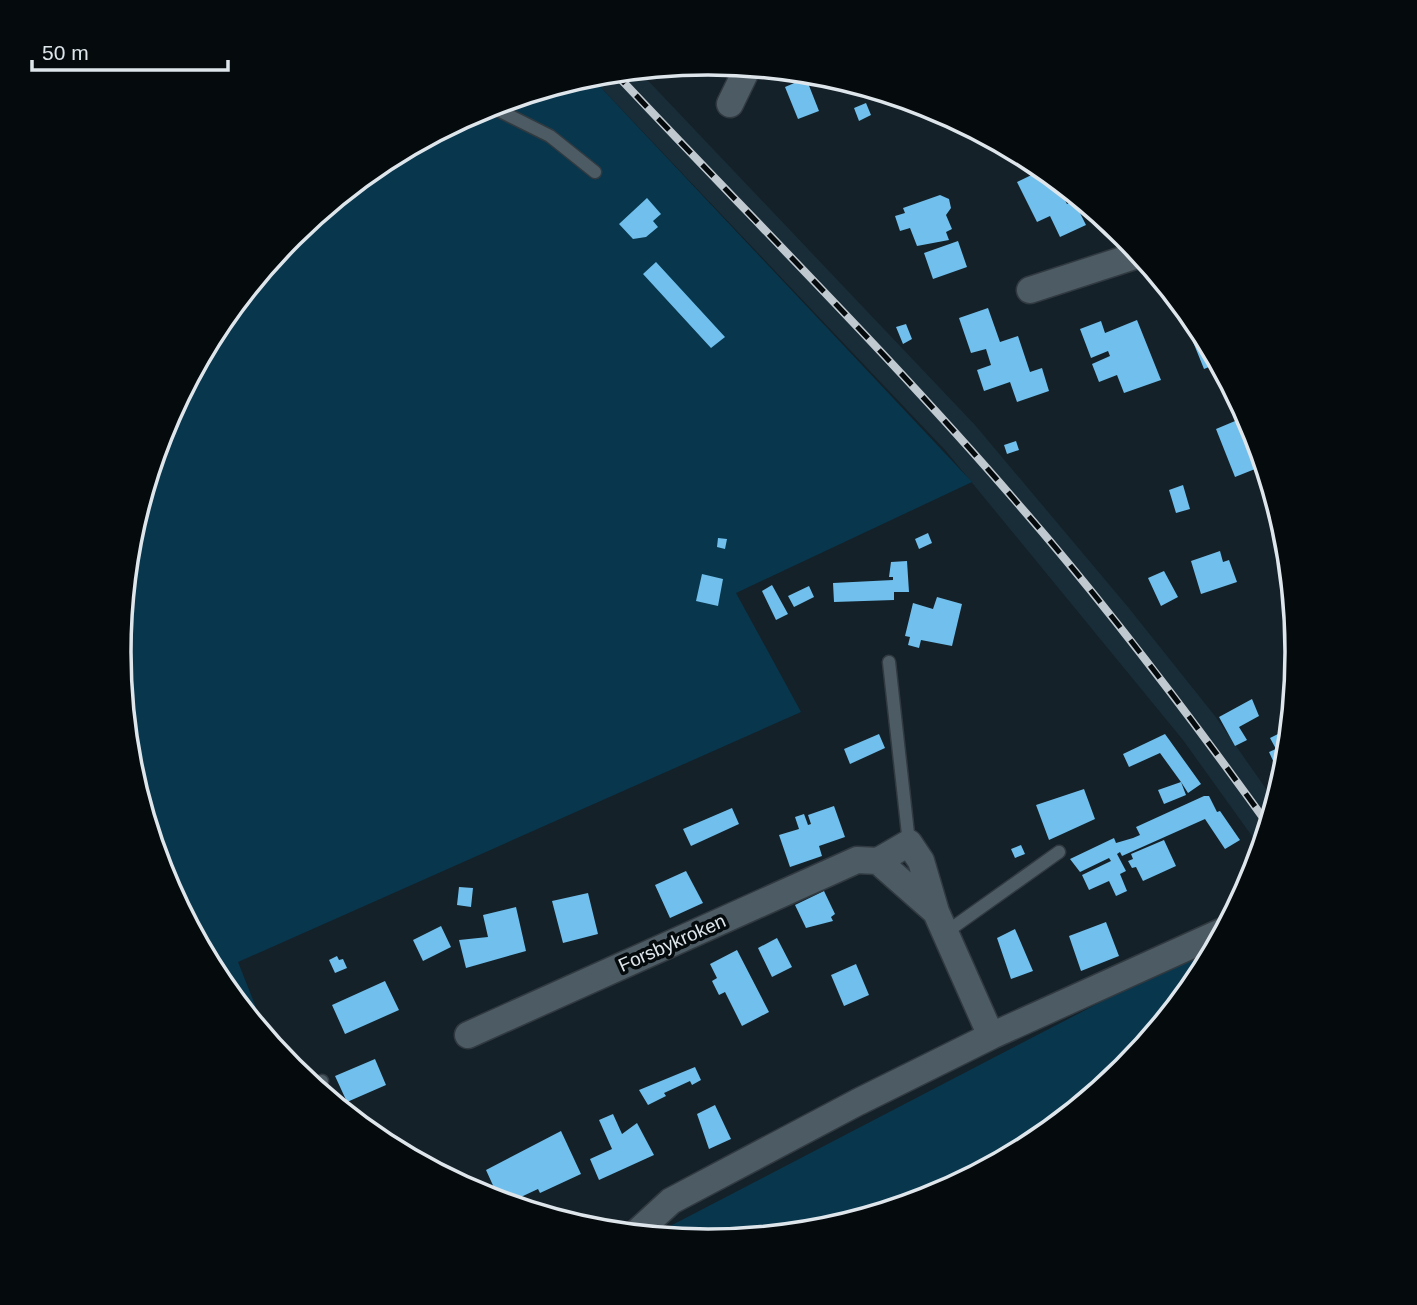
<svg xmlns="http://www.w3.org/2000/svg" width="1417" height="1305" font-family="Helvetica,sans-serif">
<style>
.built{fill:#192d38}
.green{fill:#08374d}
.building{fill:#70bfec}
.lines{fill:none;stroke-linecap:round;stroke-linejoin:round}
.service-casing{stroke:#323a41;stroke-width:15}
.minor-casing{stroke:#323a41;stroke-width:29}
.service{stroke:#4d5c64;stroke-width:12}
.minor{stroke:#4d5c64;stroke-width:26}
.rail-casing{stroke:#c1c9d0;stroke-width:8}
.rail{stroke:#050a0d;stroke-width:5;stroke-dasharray:16;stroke-linecap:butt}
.labels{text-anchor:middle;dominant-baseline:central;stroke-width:7;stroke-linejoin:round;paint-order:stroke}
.street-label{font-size:19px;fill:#dee6ec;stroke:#050a0d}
.rim{fill:none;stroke:#dee6ec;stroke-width:3.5}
</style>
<rect width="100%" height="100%" fill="#142129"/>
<!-- built -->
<path class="built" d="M638 70 975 425 1128 607 1215 716 1276 803 1262 850 1183 740 946 451 590 76Z"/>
<!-- green -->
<path class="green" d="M590 76 972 482 736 593 801 712 238 962 270 1043 218 980 164 878 130 767 119 652 130 537 164 427 219 325 292 235 381 162 483 108Z
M1220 940C1121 1125 917 1239 709 1242 690 1242 670 1238 651 1236Z"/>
<!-- building -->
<path class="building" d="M806 78 819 111 798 119 785 87Z
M866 103 871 115 859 121 854 108Z
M1044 169 1052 176 1067 204 1074 201 1086 225 1060 237 1050 216 1037 222 1017 182Z
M940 195 949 199 951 208 946 215 952 229 946 232 949 240 917 246 910 228 900 231 895 216 905 213 903 208Z
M647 198 661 214 653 221 658 227 646 237 633 239 619 224Z
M958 241 967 267 933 279 924 253Z
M656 262 725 337 711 348 643 274Z
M988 308 1000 342 1018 336 1030 372 1042 368 1049 391 1017 402 1010 382 984 391 977 370 991 365 986 349 971 353 959 318Z
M1137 320 1161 380 1124 393 1117 375 1099 382 1092 364 1110 356 1108 351 1091 358 1080 329 1101 321 1105 333Z
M1197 323 1219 363 1204 369 1187 327Z
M906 324 912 339 903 344 896 327Z
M1247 416 1265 465 1235 477 1216 429Z
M1016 441 1019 450 1007 454 1004 445Z
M1183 485 1190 509 1176 513 1169 490Z
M928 533 932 543 919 549 915 539Z
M718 538 727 539 725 549 717 547Z
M1220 551 1223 562 1229 560 1237 582 1201 594 1191 561Z
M907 561 909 592H894V600L834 602 833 583 893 580V577H889L891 562Z
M1164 571 1178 597 1161 606 1148 578Z
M702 574 723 579 718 606 696 601Z
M772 585 788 614 776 620 762 591Z
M809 586 814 597 794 607 788 596Z
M937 597 962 604 952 646 921 640 919 648 908 645 910 637 905 636 913 603 933 609Z
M1252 699 1259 716 1239 727 1247 740 1235 746 1219 717Z
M1286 730 1287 734 1290 732 1287 761 1276 767 1269 752 1276 749 1270 738Z
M879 734 885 748 850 764 844 749Z
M1165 734 1201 784 1188 793 1181 782 1186 795 1164 804 1158 790 1181 782 1160 753 1129 767 1123 754Z
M1084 789 1095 819 1049 840 1036 805Z
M1204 796H1209L1217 812 1220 811 1240 840 1225 849 1205 819 1122 856 1120 852 1117 854 1126 871 1120 874 1127 891 1116 896 1109 881 1089 890 1082 875 1111 861 1109 858 1080 872 1070 859 1114 838 1116 843 1133 838 1140 835 1136 827Z
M834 806 845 837 819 846 822 856 790 867 779 835 799 829 795 817 804 814 808 825 811 824 808 815Z
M732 808 739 824 691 846 683 829Z
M1164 840 1176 866 1143 881 1136 867 1132 868 1128 861 1133 859 1131 854Z
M1021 845 1025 854 1015 858 1011 849Z
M686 871 703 903 670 918 655 885Z
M459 887 473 888 471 907 457 905Z
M824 891 835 914 831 917 833 921 806 928 795 905Z
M588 893 598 934 563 943 552 901Z
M516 907 526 951 466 968 459 940 488 937 483 915Z
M1106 922 1119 956 1081 971 1069 936Z
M441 926 451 947 423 961 413 940Z
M1015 929 1033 971 1011 979 997 938Z
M777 938 792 967 772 977 758 948Z
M737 950 769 1012 742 1026 725 992 719 995 712 981 717 978 710 964Z
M337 956 339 960 343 959 347 968 335 973 329 960Z
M856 964 869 995 844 1006 831 975Z
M385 981 399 1010 345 1034 332 1005Z
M375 1059 386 1085 347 1102 335 1076Z
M695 1067 701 1080 692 1085 690 1081 664 1093 666 1096 648 1105 639 1090Z
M715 1105 731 1139 709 1149 697 1114Z
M613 1114 622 1134 637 1123 654 1155 599 1180 590 1159 612 1149 599 1120Z
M561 1131 581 1174 540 1193 538 1189 506 1204 501 1203 486 1170Z"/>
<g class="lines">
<defs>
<path id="service" d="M490 106 550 136 595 172
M889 662 909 843
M945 933 1059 852
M318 1091 322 1081"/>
<path id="minor" d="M730 104 748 67
M1030 290 1141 254
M936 912 878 861 909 843 921 861 936 912 991 1036
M468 1035 857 860 878 861
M634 1235 671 1201 858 1102 991 1036 1221 932"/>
</defs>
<!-- service casing -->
<use href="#service" class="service-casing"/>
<!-- minor casing -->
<use href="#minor" class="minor-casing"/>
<!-- service -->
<use href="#service" class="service"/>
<!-- minor -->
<use href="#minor" class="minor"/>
<defs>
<path id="rail" d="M614 72C749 216 890 355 1019 505 1108 607 1190 716 1269 826"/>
</defs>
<!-- rail casing -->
<use href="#rail" class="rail-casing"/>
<!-- rail -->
<use href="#rail" class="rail"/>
</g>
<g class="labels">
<!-- street labels -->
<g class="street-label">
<text transform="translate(672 943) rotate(-24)">Forsbykroken</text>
</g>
</g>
<!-- crop -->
<path d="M0 0H1417V1305H0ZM131 652a577 577 0 1 1 1154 0a577 577 0 1 1-1154 0Z" fill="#050a0d" fill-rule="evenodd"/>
<path class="rim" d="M131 652a577 577 0 1 1 1154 0a577 577 0 1 1-1154 0Z"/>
<!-- scale -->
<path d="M32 60v10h196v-10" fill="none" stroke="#dee6ec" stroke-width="3.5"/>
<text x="42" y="60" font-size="21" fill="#dee6ec" stroke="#050a0d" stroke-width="5" paint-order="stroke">50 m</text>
</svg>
